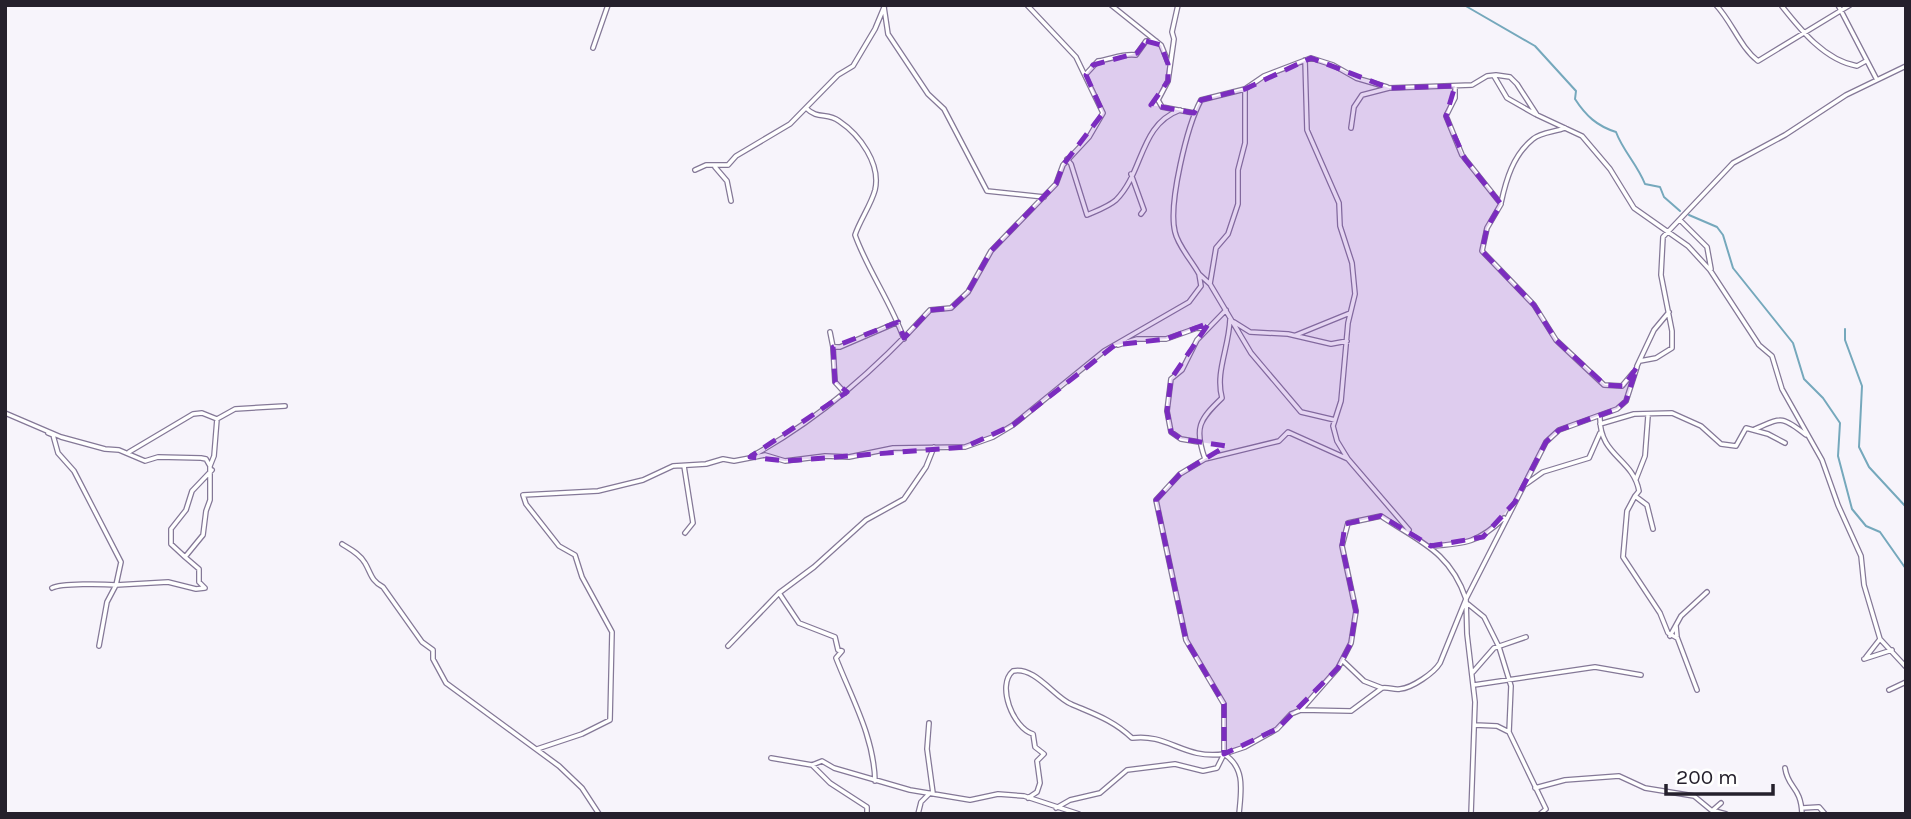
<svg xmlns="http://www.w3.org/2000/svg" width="1911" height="819" font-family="Karla,sans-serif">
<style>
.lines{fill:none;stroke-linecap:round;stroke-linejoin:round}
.stream{stroke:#75a8bc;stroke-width:2}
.minor-casing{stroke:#847897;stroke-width:6}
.minor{stroke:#fff;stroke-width:3.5}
.marked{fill:#7b2cbf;fill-opacity:0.2;stroke:#7b2cbf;stroke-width:5;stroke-dasharray:14 9;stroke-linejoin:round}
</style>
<rect width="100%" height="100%" fill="#f7f4fb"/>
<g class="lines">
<!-- stream -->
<path class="stream" d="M1464 5 1535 46 1576 91 1575 99C1586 116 1597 126 1616 132 1623 151 1637 164 1645 184L1660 187 1664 197 1680 211
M1689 215 1717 227 1723 235 1733 268 1793 343 1804 379 1823 398 1840 423 1838 456 1852 509 1866 526 1880 532 1906 569
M1845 329V340L1862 386 1859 447 1869 467 1906 507"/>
<defs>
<path id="minor" d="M1111 5 1161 45 1168 62
M1178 5 1172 32 1174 39 1168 81 1158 100 1162 107 1194 113
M1716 5C1732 22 1740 47 1758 61L1850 5
M1781 5C1800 29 1824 60 1857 66L1866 61
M1838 5 1877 80
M884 7 888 34 928 94 944 109 987 191 1044 197
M593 48 608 5
M1305 60 1307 130 1339 203 1340 226 1352 263 1355 294 1348 323 1341 401 1333 426 1337 441 1348 459 1409 530
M1086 74 1098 61C1112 59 1123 53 1136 55L1146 41H1156
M1494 76 1507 98 1535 114
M1455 86V98L1446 116 1462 155 1501 204 1487 228 1482 251 1534 305 1556 340 1604 385 1622 386 1633 373
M806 108C818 120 827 112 839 121 860 135 881 164 875 190 871 205 860 220 855 235 868 271 891 302 904 339
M1351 128 1354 107 1362 95 1389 88 1472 85 1487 76 1496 75 1510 77 1517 84 1537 115 1582 136 1610 169 1634 208 1688 246 1710 270 1759 345 1772 356 1782 389 1822 460 1838 505 1861 556 1864 585 1880 639 1906 667
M1067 159 1071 164 1087 215C1096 211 1108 207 1116 200 1144 172 1139 125 1180 110
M715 167 727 181 731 201
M695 170 706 165H728L736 156 790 124 838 75 853 66 875 29 885 5
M1131 174 1144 210 1141 214
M1501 203C1506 180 1513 155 1533 139 1541 132 1555 132 1565 128
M1680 220 1707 247 1711 269
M1199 274C1192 261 1178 246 1175 232 1168 204 1187 126 1201 100L1245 89 1264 76 1311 58 1333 65 1356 78 1387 87
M1210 284 1216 248 1228 234 1238 204V170L1245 143V89
M1234 322 1250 332 1288 334 1331 344 1347 341
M830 332 833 347H840L898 322
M1296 335 1350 313
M1118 345 1137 339H1166L1197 328 1207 329
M833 347 835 382 845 393
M1640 361 1656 358 1672 348V331L1661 275 1663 237 1733 163 1785 135 1846 95 1906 66
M1637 366 1654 330 1669 312
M5 413 61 437 105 449 119 450 145 461 158 457 201 458 206 459 210 466
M1600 417C1599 456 1633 458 1639 491L1635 496 1647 505 1653 529
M1600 424 1634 414 1672 413 1701 426 1721 444 1736 446 1746 428 1768 434 1785 443
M1755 429C1781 418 1781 415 1806 435
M48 433 53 435 58 453 74 471 121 562 116 585C104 584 61 583 52 588
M1199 442 1181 439 1171 432 1167 411 1171 379 1182 370 1197 340 1226 310
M129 452 193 414 202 413 217 419
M752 456C821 418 877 368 930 310L951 308 968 292 991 251 1056 184 1063 165 1089 137 1103 113 1076 57 1027 5
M1205 459C1194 428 1199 420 1222 398 1215 372 1229 348 1230 319
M684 466 693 523 685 533
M1636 479 1645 456 1648 416
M1526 484 1543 472 1589 458 1600 433
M1635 496 1627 511 1623 557 1660 613 1668 633 1677 638
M342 544C350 549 360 554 365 563 371 573 371 581 383 587L422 642 433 650V659L446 683 559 766 582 788 599 814
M1431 546C1466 544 1479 542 1504 518
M185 557 171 544V529L186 510 192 491 212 470
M779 593 799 623 835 637 838 650 842 651 836 658C852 699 874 737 875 781
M1468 604 1484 617 1499 647 1511 686 1509 732 1546 809 1540 814
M1676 626 1677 637 1697 690
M1670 636 1681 616 1707 592
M99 646 107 602 116 585 168 582 196 589 205 588 199 582V569L185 557 203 535 206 511 210 500V466L214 456 217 419 235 409 285 406
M728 646 779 593 814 567 866 520 904 499 926 467 934 447
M1866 657 1880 639
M1864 659 1892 650
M1342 660 1364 681 1382 688
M1473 672 1494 648 1526 637
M1474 685 1595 667 1641 675
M1889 690 1906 682
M929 723 927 749 933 793
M1475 725 1497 726 1509 732
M537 749 582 734 610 720 612 632 582 577 575 555 559 546 526 504 523 495 598 491 643 480 673 466 706 464 723 459 734 461 765 455 785 461 825 456 849 457 893 448 965 447 993 437 1013 425 1104 351 1189 302 1201 286 1199 274 1210 284 1251 353 1301 412 1335 420 1333 426
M771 758 812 765 822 761 834 768 910 790 970 800 998 794 1024 796 1079 814
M812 765 830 783 867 807V814
M1785 768C1788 789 1801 786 1802 814
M1535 788 1565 780 1619 776 1645 788 1694 796 1711 810 1726 814
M1028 798 1037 792 1040 783 1037 761 1044 754 1035 747 1033 734C1013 728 996 685 1013 671 1035 666 1055 698 1071 704 1094 714 1113 720 1132 738 1168 733 1184 760 1224 754
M1056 808 1070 800 1100 793 1127 770 1175 764 1203 771 1217 768 1224 754V704L1186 640 1156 500 1180 474 1205 459 1279 441 1288 432 1348 459
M1802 808 1819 807 1825 814
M1713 810 1721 803
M918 814 921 802 930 793
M1239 814C1241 791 1246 768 1224 754L1245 747 1277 729 1291 714 1301 710 1351 711 1382 688C1389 687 1394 690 1400 689 1412 688 1434 673 1440 663L1466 599C1450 551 1418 541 1381 516L1348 523 1342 546 1356 611 1351 643 1338 668 1301 710
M1471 814 1475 702 1467 634 1466 599 1546 442 1559 430 1617 409 1626 401 1637 367"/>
</defs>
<!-- minor casing -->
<use href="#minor" class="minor-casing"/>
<!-- minor -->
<use href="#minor" class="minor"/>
</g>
<!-- marked area -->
<path class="marked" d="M1146 41 1161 45 1168 64V81L1151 105 1194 113 1201 100 1245 89 1311 58 1389 88 1455 86 1446 116 1450 126 1465 159 1501 204 1487 228 1482 251 1534 305 1556 340 1605 385 1624 386 1637 367 1626 401 1617 409 1559 430 1546 442 1515 502 1483 537 1431 546 1381 516 1345 524 1342 546 1356 611 1351 643 1338 668 1277 729 1224 754V704L1186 640 1156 500 1180 474 1226 446 1181 439 1171 432 1167 411 1171 379 1209 323 1166 339 1115 345 1013 425 965 447 785 461 750 457 847 392 835 382 833 347 898 322 904 338 930 310 951 308 968 292 991 251 1056 184 1063 165 1103 113 1086 75 1093 65 1137 53Z"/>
<!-- border -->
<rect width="1911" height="819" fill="none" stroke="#25202c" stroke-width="14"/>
<!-- scale -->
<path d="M1666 784v10h107v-10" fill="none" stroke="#25202c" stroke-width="3.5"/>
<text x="1676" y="784" font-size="21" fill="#25202c" stroke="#ffffff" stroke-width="5" paint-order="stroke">200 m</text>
</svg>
